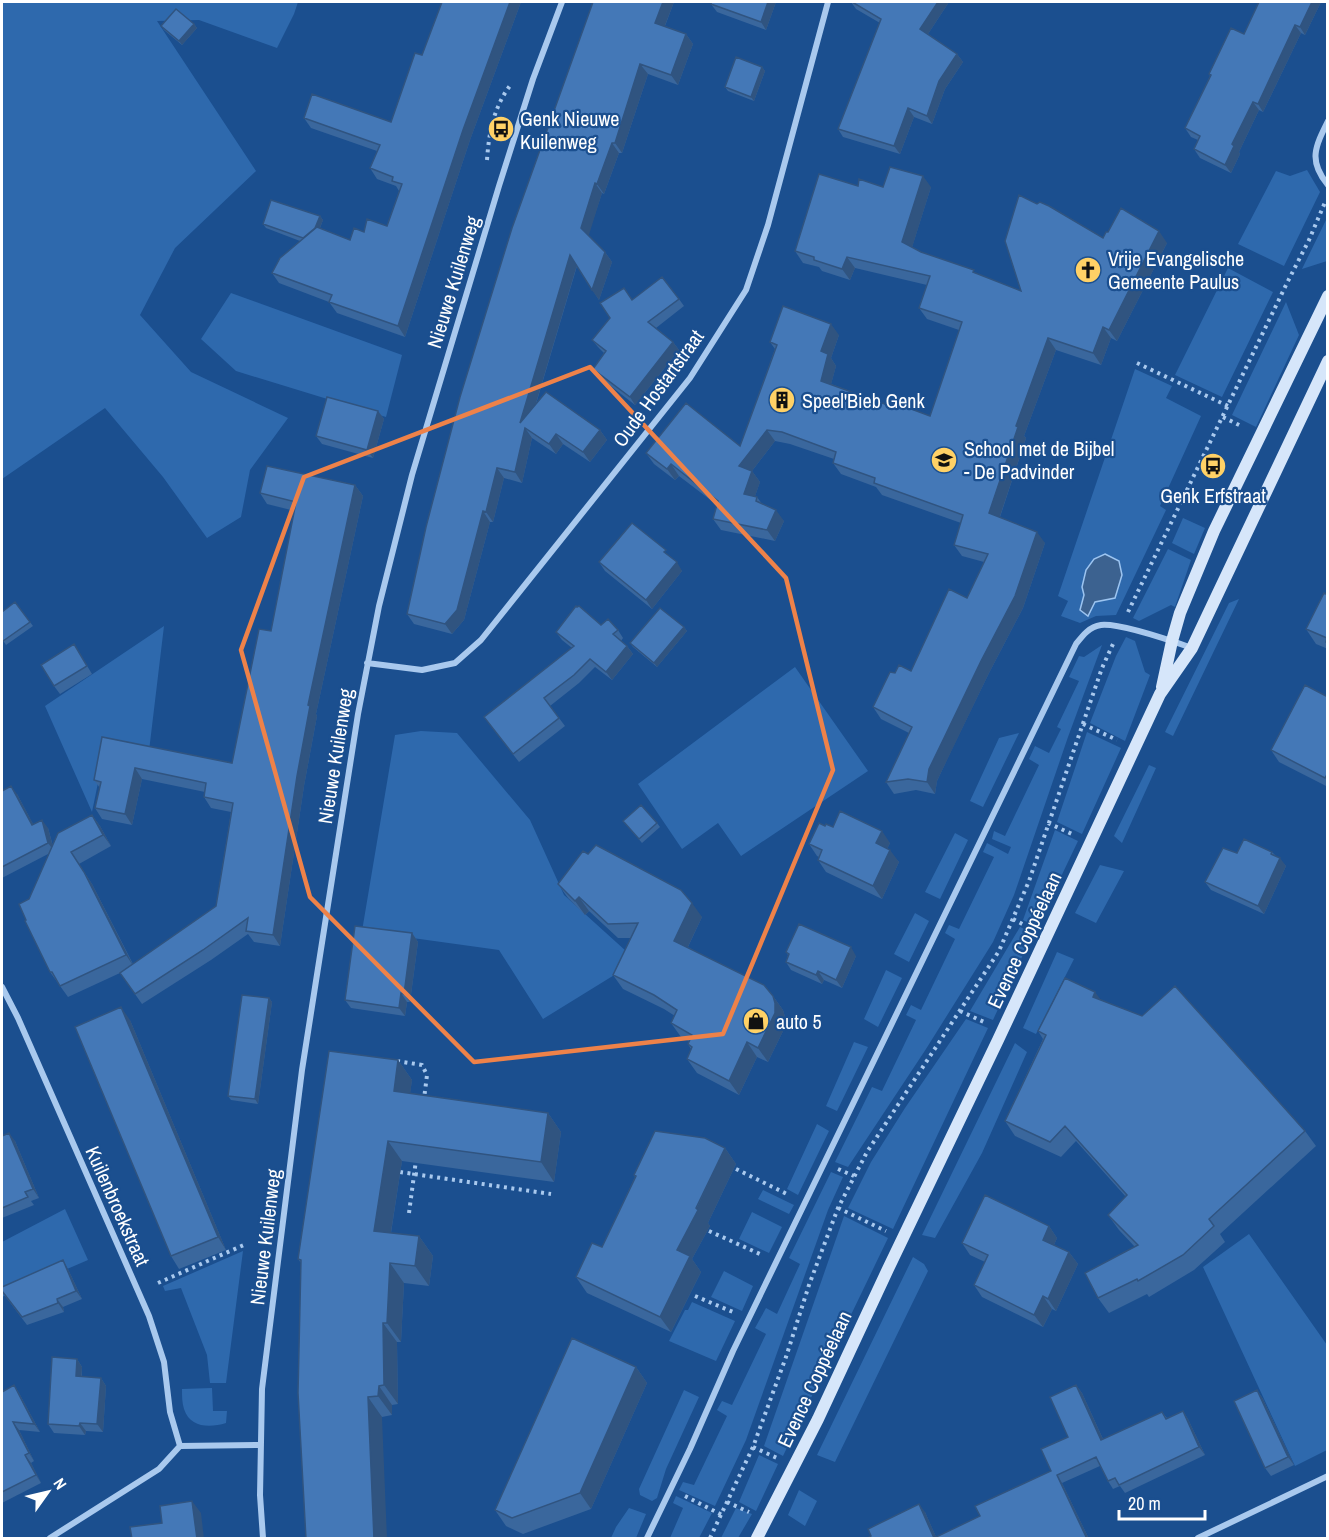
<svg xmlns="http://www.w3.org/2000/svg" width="1329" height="1540" font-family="'Archivo Narrow',sans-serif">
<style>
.green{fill:#2e69ad}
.water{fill:#3c6290;stroke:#9cc4f0;stroke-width:1.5}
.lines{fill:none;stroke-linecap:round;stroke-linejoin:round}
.path{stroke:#a9c9ee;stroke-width:4;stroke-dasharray:3 4.5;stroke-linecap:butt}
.street{stroke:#a9c9ee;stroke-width:6}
.secondary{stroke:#d6e6fa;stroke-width:12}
.wall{fill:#3a679d}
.shaded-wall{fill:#305480}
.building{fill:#4478b7;stroke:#305480;stroke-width:1.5}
.marked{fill:none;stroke:#ee8249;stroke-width:4.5;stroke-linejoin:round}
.labels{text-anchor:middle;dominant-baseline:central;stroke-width:4.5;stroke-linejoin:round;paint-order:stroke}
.poi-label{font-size:20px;fill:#fff;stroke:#1b4f8f;text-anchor:start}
.street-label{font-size:20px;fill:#fff;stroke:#1b4f8f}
</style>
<rect width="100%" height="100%" fill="#1b4f8f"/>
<!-- green -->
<path class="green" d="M2 2H298L294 14 277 48 199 20 157 21 256 171 175 248 140 315 191 372 288 418 250 470 241 517 207 538 163 477 105 408 2 479Z
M1307 170 1320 192 1284 266 1238 244 1276 171 1290 176Z
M1327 218V261L1302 269Z
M1228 268 1273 292 1222 397 1175 375Z
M231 293 402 355 386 417 236 371 201 339Z
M1286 302 1299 335 1256 427 1232 415Z
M1135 369 1172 386 1166 398 1201 416 1160 506 1166 510 1116 615 1096 616 1080 623 1061 616 1068 601 1058 596Z
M1183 518 1205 528 1194 554 1172 543Z
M1168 549 1191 560 1175 607 1171 605 1139 621 1133 618Z
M1239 599 1173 736 1165 732 1229 603Z
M164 626 149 751 106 744 92 812 45 706Z
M1126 637 1135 641 1145 672 1150 675 1125 741 1090 723 1116 656Z
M1102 645 1068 737 1014 895 993 942 926 1049 848 1167 835 1162 872 1087 882 1091 916 1020 906 1015 911 1005 921 1010 955 939 945 933 949 925 959 929 994 857 983 852 987 843 1008 854 1011 847 992 839 994 831 1005 836 1039 765 1029 759 1035 746 1049 753 1061 729 1057 727 1079 681 1069 677 1079 656 1084 657Z
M795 667 868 771 741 856 718 823 682 849 638 784Z
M421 731 457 733 530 820 564 895 637 961 543 1019 499 950 362 931 395 735Z
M1087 732 1121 748 1082 834 1057 822Z
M1019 733 983 807 970 801 999 738Z
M1149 765 1156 768 1122 843 1114 836Z
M1055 830 1078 841 1037 927 1023 920Z
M955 833 968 840 940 899 925 892Z
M1100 865 1124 871 1096 923 1075 913Z
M915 913 929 921 909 962 894 954Z
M1020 927 1033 933 993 1020 970 1011Z
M1057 952 1074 959 1036 1034 1023 1028Z
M886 970 902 978 878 1027 864 1019Z
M966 1019 988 1028 893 1229 848 1208 871 1162 905 1108Z
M854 1042 868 1047 837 1111 826 1106Z
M1015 1043 1027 1052 982 1153 935 1238 922 1235Z
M817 1124 829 1131 798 1195 787 1189Z
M831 1172 843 1177 828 1210 746 1440 715 1506 679 1490 683 1482 694 1485 727 1416 717 1410 722 1401 732 1405 766 1334 755 1328 766 1308 777 1314 800 1264 789 1258Z
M763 1190 794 1205 789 1214 758 1199Z
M65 1209 88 1260 2 1297V1242Z
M752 1212 782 1227 769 1253 739 1239Z
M844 1216 888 1238 783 1456 764 1446Z
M1249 1234 1327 1345V1450L1295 1466 1203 1267Z
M243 1251 226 1383H210L207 1355 181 1288 165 1291 163 1286Z
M913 1257 924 1264 928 1271 835 1462 817 1455Z
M724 1271 753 1286 742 1311 711 1297Z
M692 1302 735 1321 716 1361 669 1341 685 1310H688Z
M212 1388 213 1411H227L226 1423C210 1428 190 1428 184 1409 182 1403 182 1396 182 1389Z
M684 1390 699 1397 666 1469 657 1498 652 1501 640 1495 639 1489Z
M759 1455 778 1464 756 1511 739 1502Z
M799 1490 817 1501 805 1526 788 1515Z
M676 1496 712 1513 699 1538H670L683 1508 673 1503Z
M629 1508 646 1514 636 1538H611L616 1527Z
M736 1508 752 1514 738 1538H721Z"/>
<!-- water -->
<path class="water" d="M1105 554 1119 561 1122 575 1115 598 1095 602 1088 616 1080 610 1084 595 1082 587 1086 570 1094 559Z"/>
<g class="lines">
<!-- path -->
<path class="path" d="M487 160C489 131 494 106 512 83
M1137 363 1228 406
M1223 417 1243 427
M1128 612 1287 283 1309 240 1326 200
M1083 724 1117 740
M1048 823 1072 834
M1013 919 1028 927
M960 1011 984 1022
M397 1061 422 1065 427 1075 424 1099
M736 1169 789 1195
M838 1169 854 1176
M400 1172 551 1194
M838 1208 886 1231
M409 1213 416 1160
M709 1231 760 1254
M158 1283 246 1244
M695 1296 733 1312
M753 1447 777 1458
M685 1496 722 1515
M727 1502 749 1512
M710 1538 753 1447 786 1357 809 1285 838 1208 867 1152 999 951 1029 881 1102 668 1113 644"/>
<!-- street -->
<path class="street" d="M1328 121C1315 147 1308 161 1328 185
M367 663 422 670 455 663 481 640 690 378 746 290 768 225 828 2
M2 987 18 1018 149 1316 164 1362 170 1412 180 1446
M50 1538 159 1469 180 1446 261 1445
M263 1538 260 1495 262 1389 302 1070 358 714 379 606 412 475 499 186 533 79 562 2
M647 1538 690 1449 733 1351 1076 644C1083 635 1089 627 1101 625 1120 623 1172 641 1192 648
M1198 1538 1328 1476"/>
<!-- secondary -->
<path class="secondary" d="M1162 687 1172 641 1180 613 1214 531 1328 296
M757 1538 818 1419 888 1269 998 1040 1160 694 1192 648 1328 361"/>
</g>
<!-- wall -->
<path class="wall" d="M442 2H521L470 140 405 337 337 313 329 302 279 283 272 273 300 241 266 228 263 224 320 216 323 220 320 228 350 240 364 232 387 226 399 191 396 186 377 179 370 168 377 151 311 128 304 118 391 122 422 55Z
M593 2H674L665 26 686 34 693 44 678 85 648 74 622 153H619L604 194 602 193 588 235 605 252 612 262 599 300 577 266 536 404 600 430 607 440 590 462 563 444 556 454 532 438 522 483 504 478 493 522H490L464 620 452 634 414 624 407 614Z
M776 2 766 30 717 12 711 4Z
M851 2H949L928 34 957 54 963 62 945 89 932 124 914 117 900 154 843 137 838 129 880 23 856 9Z
M1259 2H1321L1305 35 1301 33 1263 112 1259 110 1239 152 1240 154 1231 173 1200 158 1194 149 1198 140 1191 137 1185 128 1210 76 1209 74 1244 34Z
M194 24 197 28 182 45 164 30 161 26Z
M762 67 765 71 754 101 728 91 725 87Z
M858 186 931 187 912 247 921 252 1021 291 1103 238 1167 243 1117 341 1111 338 1101 365 1056 350 1024 436 1026 438 1000 517 1045 543 1023 608 989 673 952 749 937 781 935 794 916 790 894 794 886 782 909 733 881 719 873 707 895 673 911 671 967 598 984 562 962 556 954 545 961 523 882 495 876 487 841 474 833 463 834 459 790 444 775 441 752 471 760 482 755 496 757 497 762 504 784 521 775 541 721 530 713 519 717 505 679 476 675 480 654 464 646 453 740 446 775 349 770 342 839 335 831 358 836 366 831 384 885 404 930 416 959 330 927 319 919 308 927 285 855 268 850 280 822 271 819 267 803 263 795 251Z
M679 299 684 306 656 328 673 342 679 350 635 405 598 376 593 369 604 353 598 347 592 340 632 300Z
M378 411 384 419 373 458 322 444 316 436Z
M355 485 363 496 316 714 317 716 304 786 280 946 254 942 248 934 211 960 142 1004 120 973 68 997 50 972 26 920 29 899 50 853 2 878V791L17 794 33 824 48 828 53 846 92 815 100 826 111 846 79 864 92 884 133 964 216 906 231 812 211 808 204 797 205 792 142 779 132 825 102 819 95 808 100 788 94 780 102 737 232 763 271 631 295 511 267 504 260 493Z
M672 558 682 571 652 609 605 571 599 562Z
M1328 595V649L1316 644 1306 629Z
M15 602 33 626 6 645 2 639Z
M601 625 618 630 623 638 621 641 627 646 633 654 612 680 595 667 579 683 550 706 565 726 519 762 490 725 572 648 562 640 556 632Z
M684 627 687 631 657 667 633 647 630 643Z
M74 644 92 674 60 694 54 686Z
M1328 697V787L1279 762 1271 750Z
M623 821 657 823 660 827 642 843Z
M825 826 833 827 890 843 887 849 899 862 882 899 826 872 818 860 819 857 817 856 809 844Z
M1272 852 1286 866 1264 914 1211 890 1205 882 1237 853Z
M588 854 702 917 688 947 773 996 783 1010 785 1017V1027L768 1062 757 1057 739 1095 697 1073 687 1059 691 1049 688 1044 689 1041 681 1037 671 1023 675 1016 664 1009 623 989 613 975 631 938H618L589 911 585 915 568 898 558 884Z
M412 933 418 942 410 1002H407L405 1016 351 1008 345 1000Z
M786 952 856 956 842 988 824 980 822 984 791 970 786 962 788 955Z
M269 998 272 1002 258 1104 231 1100 228 1096Z
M1101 1000 1305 1131 1316 1146 1220 1234 1225 1242 1194 1270 1149 1297 1147 1294 1109 1313 1098 1298 1135 1247 1119 1230 1108 1215 1126 1197 1076 1141 1061 1157 1015 1136 1005 1121 1043 1039 1038 1031Z
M130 1020 226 1250 179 1269 171 1256Z
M398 1060 412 1080 410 1093 548 1113 561 1132 554 1182 402 1161 391 1233 419 1236 433 1256 429 1286 404 1283 401 1342H397L398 1404 392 1405V1415L382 1417 298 1393 301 1263 298 1259Z
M2 1136 15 1141 39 1198 31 1201 34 1205 2 1218Z
M725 1148 736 1164 708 1223 710 1226 692 1259 701 1272 671 1332 587 1293 576 1277 602 1247 635 1177 634 1175Z
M1049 1226 1057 1238 1054 1245 1069 1252 1078 1264 1056 1311 1052 1309 1043 1327 982 1297 974 1285 985 1262 970 1255 962 1243Z
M68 1269 82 1299 63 1307 64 1312 27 1325 2 1292Z
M77 1359 82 1367V1377L101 1378 106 1386 103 1432 86 1431 85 1435 54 1433 48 1424Z
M636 1367 647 1383 591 1509 523 1534 506 1526 495 1510Z
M14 1385 19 1393 40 1432 19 1430 34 1461 31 1463 41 1483 2 1503V1392Z
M1076 1385 1082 1393 1103 1439 1162 1412 1167 1418 1183 1411 1188 1419 1205 1455 1125 1493 1120 1486 1113 1489 1108 1481 1100 1466 1062 1483 1089 1539H866L925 1512 936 1537 980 1516 1051 1471 1068 1437Z
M1257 1390 1263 1399 1294 1465 1271 1476 1265 1468Z"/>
<!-- shaded-wall -->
<path class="shaded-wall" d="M510 2H521L470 140 405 337 398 326 463 130Z
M663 2H674L662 33 655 23Z
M768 2H776L766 30 761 22Z
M938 2H949L926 37 920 29Z
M1312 2H1321L1305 35 1300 27Z
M194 24 197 28 182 45 179 41Z
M1295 25 1301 33 1263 112 1258 104Z
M686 34 693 44 678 85 671 75Z
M957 54 963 62 945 89 932 124 927 116 939 81Z
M640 64 648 74 622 153 615 143Z
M762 67 765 71 754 101 751 97Z
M1253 102 1259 110 1239 152 1240 154 1231 173 1225 165 1232 144Z
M908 108 914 117 900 154 894 146Z
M612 143 619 153 604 194 597 184Z
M923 176 931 187 910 254 902 242Z
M595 183 602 193 588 238 581 228Z
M320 216 323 220 313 245 310 241Z
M1159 231 1167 243 1117 341 1109 330Z
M605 252 612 262 599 300 592 290Z
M570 255 577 265 528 430 525 428 532 438 522 483 515 472 520 423Z
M847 257 855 268 850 280 842 269Z
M831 324 839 335 831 358 836 366 829 392 821 381V351Z
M1103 327 1111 338 1101 365 1093 353Z
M1048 338 1056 350 1024 436 1026 438 997 525 989 513 1016 426Z
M673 342 679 350 635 405 630 397Z
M378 411 384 419 373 458 367 450Z
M600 430 607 440 590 462 583 452Z
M767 430 775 441 752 471 760 482 752 505 744 494 739 466Z
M556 434 563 444 556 454 549 444Z
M671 464 679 476 675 480 667 469Z
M497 468 504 478 493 522 486 512Z
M355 485 363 496 316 714 317 716 304 786 280 946 273 935 308 705Z
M776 510 784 521 775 541 767 530Z
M483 511 490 522 464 620 452 634 445 624Z
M1037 532 1045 543 1023 608 989 673 937 781 935 794 927 782 929 769Z
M677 562 682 571 652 609 646 600Z
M684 627 687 631 657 667 654 663Z
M627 646 633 654 612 680 606 672Z
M135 768 142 779 132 825 125 814Z
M11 786 17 794 38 833 32 825Z
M92 815 100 826 111 846 103 835Z
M42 820 48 828 54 851 48 843Z
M882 831 890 843 884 855 876 843Z
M890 850 899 862 882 899 873 886Z
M71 852 92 884 134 967 126 955Z
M1280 858 1286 866 1264 914 1258 906Z
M579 897 589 911 585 915 575 901Z
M692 903 702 917 684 955 674 941Z
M412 933 418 942 410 1002 404 994Z
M851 947 856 956 842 988 836 980Z
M818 971 824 980 822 984 816 975Z
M1095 992 1106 1007 1093 997Z
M401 993 407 1002 405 1016 399 1008Z
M773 996 783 1010 785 1017V1027L768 1062 758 1048Z
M269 998 272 1002 258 1104 255 1099Z
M121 1007 130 1020 226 1250 218 1237Z
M747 1042 757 1057 739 1095 729 1081Z
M398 1060 412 1080 408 1111 394 1091Z
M548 1113 561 1132 554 1182 541 1162Z
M9 1133 15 1141 39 1198 33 1189Z
M388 1141 402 1161 388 1251 374 1231Z
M725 1148 736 1164 708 1223 710 1226 692 1259 701 1272 671 1332 660 1317 677 1250Z
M1049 1226 1057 1238 1051 1252 1043 1240Z
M419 1236 433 1256 429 1286 415 1266Z
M1069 1252 1078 1264 1056 1311 1048 1299Z
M63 1260 68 1269 82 1299 76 1291Z
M390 1263 404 1283 401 1342 387 1323Z
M1043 1296 1052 1309 1043 1327 1034 1315Z
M57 1299 63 1307 64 1312 58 1303Z
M383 1323 397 1342 398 1404 384 1385Z
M77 1359 82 1367 81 1385 76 1376Z
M636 1367 647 1383 591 1509 580 1493Z
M101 1378 106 1386 103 1432 97 1424Z
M14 1385 19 1393 40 1432 34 1424Z
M1076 1385 1082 1393 1107 1448 1101 1440Z
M379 1386 392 1405V1415L378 1396Z
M1257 1390 1263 1399 1294 1465 1288 1457Z
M368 1397 382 1417 387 1539H374Z
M1183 1411 1188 1419 1205 1455 1199 1447Z
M13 1422 19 1430 34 1461 29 1453Z
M80 1423 86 1431 85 1435 79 1426Z
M25 1455 31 1463 41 1483 36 1475Z
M1057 1475 1062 1483 1089 1539 1087 1538Z
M192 1501 201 1513 204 1539H197Z
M919 1504 925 1512 937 1539H935Z"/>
<!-- building -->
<path class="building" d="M442 2H510L463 130 398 326 329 302 332 295 272 273 280 258 317 227 350 240 354 228 364 232 367 219 387 226 402 184 392 181 393 177 370 168 380 145 304 118 312 94 391 122 415 53 422 55Z
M593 2H663L655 23 686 34 671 75 640 64 615 143H612L597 184 595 183 581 228 605 252 592 290 570 255 520 423 546 392 600 430 583 452 556 434 549 444 525 428 515 472 497 468 486 512 483 511 457 610 445 624 407 614 426 527 460 397 512 228Z
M712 2H768L761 22 711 4Z
M852 2H938L920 29 957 54 939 81 927 116 908 108 894 146 838 129 881 19Z
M1259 2H1312L1300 27 1295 25 1258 104 1253 102 1232 144 1234 146 1225 165 1194 149 1200 136 1185 128 1211 75 1209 74 1231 28 1244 34Z
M176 9 194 24 179 41 161 26Z
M736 57 762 67 751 97 725 87Z
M890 167 923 176 902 242 921 252 974 270 973 272 1021 291 1005 241 1019 195 1037 204 1040 202 1049 206 1103 238 1106 232H1108L1121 208 1159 231 1109 330 1103 327 1093 353 1048 338 1016 426 1018 427 989 513 1037 532 1015 596 981 661 944 738 929 769 927 782 908 779 886 782 912 727 873 707 890 672 895 673 899 665 911 671 949 589 967 598 988 554 954 545 963 515 874 483 875 478 833 463 836 452 782 432 767 430 739 466 752 471 744 494 757 497 756 501 776 510 767 530 713 519 718 501 671 464 667 469 646 453 686 403 740 446 777 345 770 342 783 306 831 324 821 351 828 354 821 381 885 404 887 400 930 416 962 322 919 308 930 276 847 257 842 269 814 260V257L795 251 819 174 858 186 859 179 883 187Z
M271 200 320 216 315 228 303 238 263 224Z
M662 277 679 299 648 322 673 342 630 397 593 369 606 351 592 340 610 318 600 303 624 288 632 300Z
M327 397 378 411 367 450 316 436Z
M267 466 355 485 308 705 310 706 297 776 273 935 246 931 248 918 203 950 135 994 120 973 216 906 233 803 204 797 206 783 135 768 125 814 95 808 101 782 94 780 102 737 232 763 259 629 271 631 296 502 260 493Z
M632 523 666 550 664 552 677 562 646 600 599 562Z
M1324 593 1328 595V643L1326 642 1327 638 1306 629Z
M15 602 30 622 3 641 2 639V612Z
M576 606 577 607 579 606 601 625 608 619 618 630 613 634 627 646 606 672 590 659 574 675 544 698 559 718 513 754 484 717 574 646 556 632Z
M660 608 684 627 654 663 630 643Z
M74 644 87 666 54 686 41 665Z
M1305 685 1328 697V773L1325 778 1271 750Z
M11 786 32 825 42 820 48 843 2 867V791Z
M641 805 657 823 639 839 623 821Z
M840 811 882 831 876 843 890 850 873 886 818 860 822 850 809 844 819 823 825 826 826 824 833 827Z
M92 815 103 835 71 852 84 872 126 955 60 986 52 972H50L25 921 26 920 19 904 29 899 58 833Z
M1244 839 1272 852 1271 854 1280 858 1258 906 1205 882 1223 848 1237 853Z
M596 845 681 890 692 903 674 941 764 985 773 996 775 1003V1013L758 1048 747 1042 729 1081 687 1059 692 1047 688 1044 692 1035 671 1023 677 1010 654 995 613 975 638 923 608 924 579 897 575 901 558 884 583 851 588 854Z
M799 924 851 947 836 980 818 971 816 975 786 962 789 954 786 952Z
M355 926 412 933 404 994 401 993 399 1008 345 1000Z
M1065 978 1095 992 1093 997 1142 1016 1175 986 1305 1131 1209 1219 1214 1226 1183 1255 1138 1281 1137 1279 1098 1298 1085 1273 1138 1245 1108 1215 1127 1195 1065 1126 1050 1142 1005 1121 1046 1035 1038 1031Z
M242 995 269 998 255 1099 228 1096Z
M121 1007 218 1237 171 1256 75 1027Z
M329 1051 398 1060 394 1091 548 1113 541 1162 388 1141 374 1231 419 1236 415 1266 390 1263 387 1323H383L384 1385 379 1386 378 1396 368 1397 374 1539H306L298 1393 301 1260 298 1259Z
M655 1131 705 1138 725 1148 696 1208 698 1210 677 1250 690 1256 660 1317 576 1277 592 1243 602 1247 636 1176 634 1175Z
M9 1133 33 1189 25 1192 28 1197 2 1208V1136Z
M985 1195 1049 1226 1043 1240 1069 1252 1048 1299 1043 1296 1034 1315 974 1285 988 1255 962 1243Z
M63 1260 76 1291 57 1299 58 1303 22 1317 2 1291V1287Z
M572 1338 636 1367 580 1493 512 1518 495 1510Z
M52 1357 77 1359 76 1376 101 1378 97 1424 80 1423 79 1426 48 1424Z
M14 1385 34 1424 13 1422 29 1453 25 1455 36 1475 2 1492V1392Z
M1076 1385 1101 1440 1162 1412 1166 1419 1183 1411 1199 1447 1119 1485 1115 1478 1108 1481 1096 1457 1057 1475 1087 1539H866L871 1536 868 1529 919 1504 934 1538 980 1516 975 1506 1051 1471 1041 1449 1068 1437 1050 1397Z
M1257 1390 1288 1457 1265 1468 1234 1401Z
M192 1501 197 1539H132L130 1527 162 1523 160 1506Z"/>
<!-- marked area -->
<path class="marked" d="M590 367 786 578 833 770 723 1034 474 1062 310 897 241 650 304 477Z"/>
<!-- icons -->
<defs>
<symbol id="bus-disc" viewBox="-11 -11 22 22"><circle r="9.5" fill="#ffd166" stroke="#1b4f8f"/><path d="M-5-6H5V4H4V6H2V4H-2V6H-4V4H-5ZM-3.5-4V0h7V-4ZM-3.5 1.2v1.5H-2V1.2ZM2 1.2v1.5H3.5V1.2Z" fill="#111"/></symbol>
<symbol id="church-disc" viewBox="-11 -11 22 22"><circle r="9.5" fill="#ffd166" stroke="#1b4f8f"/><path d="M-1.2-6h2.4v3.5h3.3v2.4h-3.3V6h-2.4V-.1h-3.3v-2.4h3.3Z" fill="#111"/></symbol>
<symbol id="building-disc" viewBox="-11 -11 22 22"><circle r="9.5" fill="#ffd166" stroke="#1b4f8f"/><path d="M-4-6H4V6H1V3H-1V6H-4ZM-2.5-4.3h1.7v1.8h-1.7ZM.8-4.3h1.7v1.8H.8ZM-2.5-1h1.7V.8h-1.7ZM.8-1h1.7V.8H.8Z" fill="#111"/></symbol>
<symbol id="school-disc" viewBox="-11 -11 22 22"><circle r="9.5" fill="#ffd166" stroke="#1b4f8f"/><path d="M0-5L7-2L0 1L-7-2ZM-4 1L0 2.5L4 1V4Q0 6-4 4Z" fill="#111"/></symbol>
<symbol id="shop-disc" viewBox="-11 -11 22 22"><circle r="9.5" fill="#ffd166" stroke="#1b4f8f"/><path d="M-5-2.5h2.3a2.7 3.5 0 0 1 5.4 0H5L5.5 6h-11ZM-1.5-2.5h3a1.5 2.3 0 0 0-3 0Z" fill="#111"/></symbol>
</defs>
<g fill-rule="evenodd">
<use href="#bus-disc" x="486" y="114" width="30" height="30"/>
<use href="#church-disc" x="1073" y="255" width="30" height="30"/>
<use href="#building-disc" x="767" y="385" width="30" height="30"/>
<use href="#school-disc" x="929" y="445" width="30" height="30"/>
<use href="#bus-disc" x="1198" y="451" width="30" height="30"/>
<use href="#shop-disc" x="741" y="1006" width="30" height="30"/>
</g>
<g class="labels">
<!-- poi labels -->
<g class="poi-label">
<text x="520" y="118">Genk Nieuwe<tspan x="520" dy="23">Kuilenweg</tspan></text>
<text x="1108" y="258">Vrije Evangelische<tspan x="1108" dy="23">Gemeente Paulus</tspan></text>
<text x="802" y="400">Speel'Bieb Genk</text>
<text x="964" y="448">School met de Bijbel<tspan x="964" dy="23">- De Padvinder</tspan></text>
<text x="1213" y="495" text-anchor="middle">Genk Erfstraat</text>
<text x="776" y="1021">auto 5</text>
</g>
<!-- street labels -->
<g class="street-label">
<text transform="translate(453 282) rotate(-73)">Nieuwe Kuilenweg</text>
<text transform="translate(658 388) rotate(-54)">Oude Hostartstraat</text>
<text transform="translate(335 756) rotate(-81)">Nieuwe Kuilenweg</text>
<text transform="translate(1024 940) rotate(-65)">Evence Coppéelaan</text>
<text transform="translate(118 1206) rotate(66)">Kuilenbroekstraat</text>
<text transform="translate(265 1237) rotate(-83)">Nieuwe Kuilenweg</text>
<text transform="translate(814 1379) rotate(-65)">Evence Coppéelaan</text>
</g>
</g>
<!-- border -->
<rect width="1329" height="1540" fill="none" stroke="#ffffff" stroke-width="6"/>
<!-- north arrow -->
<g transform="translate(48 1492) rotate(56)" stroke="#1b4f8f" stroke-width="4.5" paint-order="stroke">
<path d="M0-4.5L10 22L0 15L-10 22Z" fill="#ffffff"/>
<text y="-9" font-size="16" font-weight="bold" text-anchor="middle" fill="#ffffff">N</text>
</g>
<!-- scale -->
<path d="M1119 1510v9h86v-9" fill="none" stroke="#ffffff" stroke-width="3"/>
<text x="1128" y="1510" font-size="18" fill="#ffffff" stroke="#1b4f8f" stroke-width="4.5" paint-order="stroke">20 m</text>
</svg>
